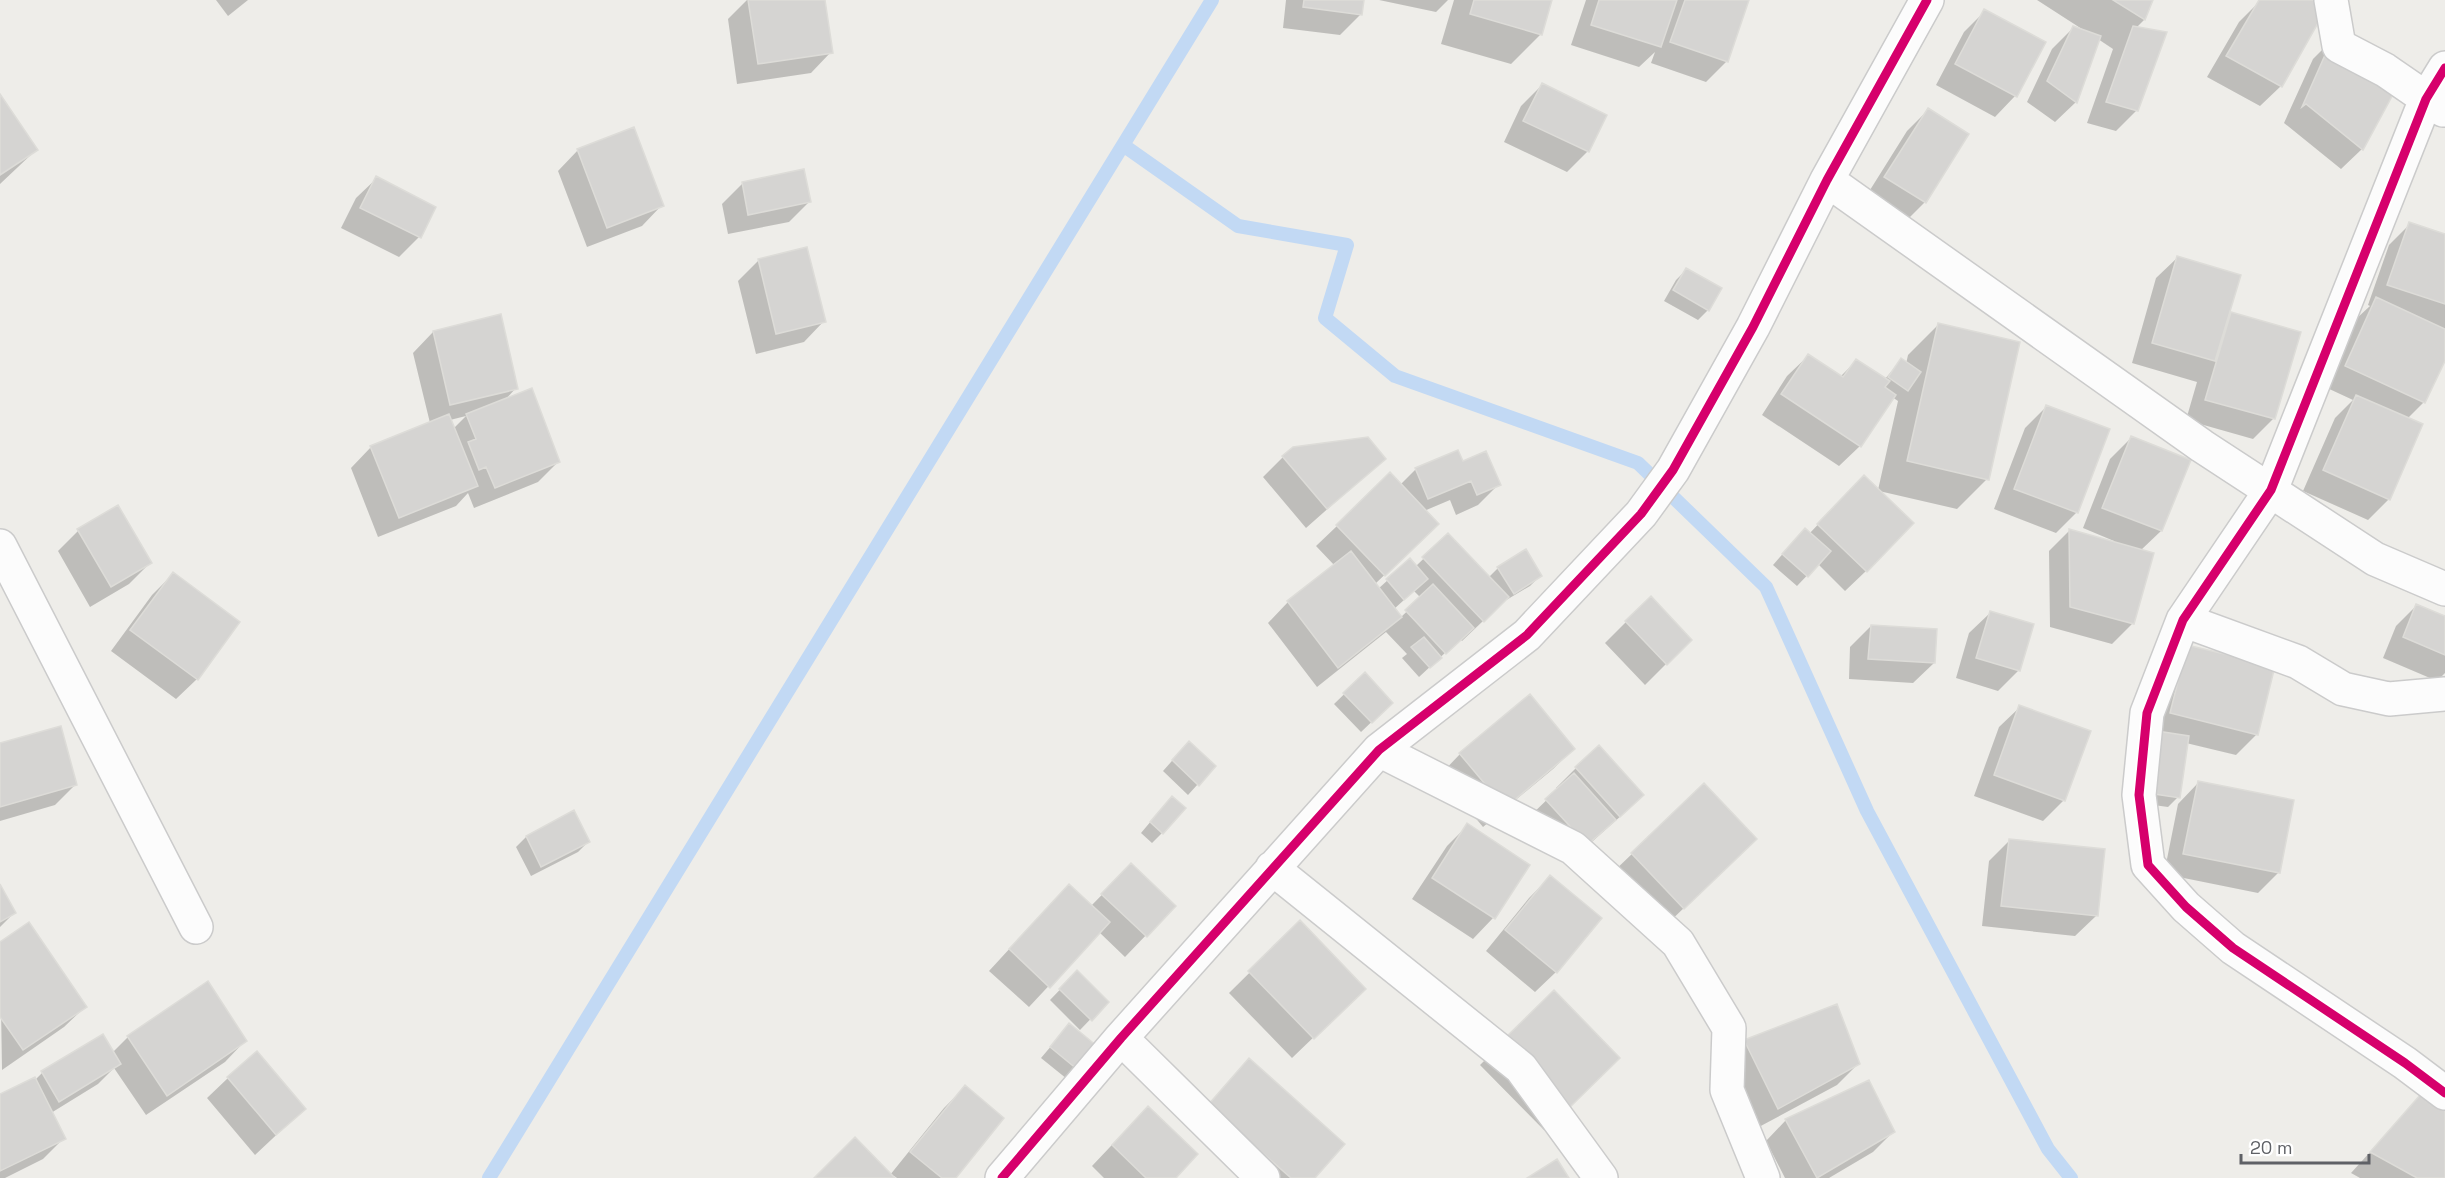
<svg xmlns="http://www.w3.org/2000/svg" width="2445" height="1178" font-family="'Space Grotesk',sans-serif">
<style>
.shadow{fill:#0003;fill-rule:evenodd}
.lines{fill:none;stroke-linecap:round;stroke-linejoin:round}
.stream{stroke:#c2d9f4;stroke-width:14}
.building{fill:#d5d4d2;stroke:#dddcd8;stroke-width:1.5}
.minor-casing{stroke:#cbcbcb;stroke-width:36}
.minor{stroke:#fcfcfc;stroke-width:33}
.cycleway-casing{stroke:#fff;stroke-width:13}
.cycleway{stroke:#d6006c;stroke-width:9}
</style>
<rect width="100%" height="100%" fill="#eeede9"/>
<!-- shadow -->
<path class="shadow" d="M216 0H248L228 16Z
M747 0H824L831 52 811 73 737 84 728 19Z
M1286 0H1363L1361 14 1340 35 1283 28Z
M1379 0H1448L1436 12Z
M1454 0H1551L1541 34 1511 64 1441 44Z
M1586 0H1747L1727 61 1706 82 1651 63 1655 52 1639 67 1571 45Z
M2037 0H2151L2144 20 2136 28 2137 110 2116 131 2087 123 2113 49 2098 39 2076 102 2055 122 2027 102 2052 49 2073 28 2085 31Z
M2260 1 2281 86 2260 106 2207 77 2239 22Z
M1985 11 2044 43 2015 96 1995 117 1936 85 1964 32Z
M2333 39 2362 149 2341 169 2284 123 2313 59Z
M1542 85 1588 151 1567 172 1504 142 1521 106Z
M0 97 36 150 0 184Z
M1928 110 1967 135 1924 203 1904 223 1865 198 1907 131Z
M578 150 662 205 642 226 587 247 558 171Z
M377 178 419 237 399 257 341 228 356 198Z
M742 184 810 201 789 222 728 234 722 204Z
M2410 224 2445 236V357L2424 402 2407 419 2389 499 2368 520 2303 491 2335 418 2353 400 2325 387 2356 319 2370 306 2368 305 2389 245Z
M2177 258 2229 313 2299 333 2274 418 2253 439 2186 420 2197 382 2132 363 2156 278Z
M759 260 824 321 804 342 756 354 738 281Z
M1686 270 1708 310 1698 320 1664 301 1676 280Z
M1938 325 1987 479 1957 509 1879 491 1866 571 1845 591 1818 564 1797 586 1773 565 1795 540 1809 534 1844 497 1878 490 1898 401 1892 397 1860 446 1839 466 1762 415 1787 376 1808 356 1840 377 1856 361 1885 379 1901 360 1906 364 1908 355Z
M433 332 516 388 504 401 559 461 538 482 474 508 468 493 456 506 378 537 351 468 371 447 430 423 413 353ZM466 416 453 429 450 420Z
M2046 407 2077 512 2056 533 1994 509 2025 428Z
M2131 438 2189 460 2161 531 2141 550 2133 623 2112 644 2050 627 2049 551 2069 531 2114 543V541L2083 528 2110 459Z
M1283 457 1384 459 1306 528 1263 477Z
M1462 463 1499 484 1478 505 1456 515 1450 500 1424 511 1416 545 1375 584 1378 589 1410 560 1415 567 1448 535 1488 578 1498 568 1540 576 1530 586 1503 602 1462 641 1460 639 1419 677 1402 658 1407 654 1386 632 1317 687 1268 623 1288 602 1335 566 1316 546 1337 526 1400 485 1416 469ZM1414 591 1421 598 1400 618 1394 609Z
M78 531 150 563 129 584 90 607 58 551Z
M173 574 197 679 176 699 111 651 152 595Z
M1650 598 1690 640 1645 685 1605 643Z
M2416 606 2445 617V673L2437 681 2383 658 2396 626Z
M1990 613 2019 670 1998 691 1956 678 1969 633Z
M1871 626 1934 663 1913 683 1849 679 1850 647Z
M2187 646 2257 734 2236 755 2186 743 2178 797 2168 807 2139 803 2148 743Z
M1365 674 1381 713 1361 732 1334 704Z
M2020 707 2064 800 2043 821 1974 796 1999 727Z
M0 744 76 784 55 805 0 821Z
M1573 749 1553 769 1483 827 1440 775 1460 754Z
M1179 753 1198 784 1188 795 1163 771Z
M1576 768 1622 815 1566 865 1526 820 1557 790 1556 788Z
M2198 783 2279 872 2258 893 2164 874 2178 804Z
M1704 785 1735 859 1662 929 1611 874Z
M1162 808V833L1152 843 1141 833Z
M1468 825 1528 865 1493 918 1473 939 1412 899 1447 846Z
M526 837 588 842 578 852 531 876 516 847Z
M2009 841 2096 916 2075 936 1982 926 1989 861Z
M1131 865 1174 906 1125 957 1099 932 1029 1007 989 971 1049 906H1091Z
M1550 877 1556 972 1535 992 1486 951 1529 898Z
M0 888 14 913 0 927Z
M1300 923 1343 1009 1292 1058 1229 993Z
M0 944 85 1007 64 1027 2 1070Z
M1077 972 1107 1002 1080 1030 1050 1000Z
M1554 992 1617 1058 1544 1130 1480 1065Z
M1069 1025 1095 1046 1067 1079 1041 1058Z
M128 1037 245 1041 225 1062 146 1115 114 1068 98 1084 51 1113 64 1138 43 1159 5 1178H0V1096L35 1080 42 1073 112 1053Z
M1745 1041 1858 1064 1837 1085 1757 1128 1724 1062Z
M1249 1060 1313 1178H1247L1189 1126Z
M228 1078 304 1109 255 1155 207 1098Z
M965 1087 954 1178H897L894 1176 893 1178H816L890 1175 944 1108Z
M2421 1096 2445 1113V1178H2360L2351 1173Z
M1786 1120 1893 1132 1873 1152 1829 1178H1785L1766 1141Z
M1127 1129 1174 1178H1104L1092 1166Z"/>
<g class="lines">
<!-- stream -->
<path class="stream" d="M1123 145 1238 226 1347 245 1325 318 1395 376 1638 463 1766 587 1867 811 2048 1149 2071 1178
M489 1178 1212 0"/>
</g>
<!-- building -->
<path class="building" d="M748 0H825L833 53 758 64Z
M1304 0H1364L1362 15 1303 7Z
M1474 0H1552L1542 35 1470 14Z
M1599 0H1677L1661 47 1591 25Z
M1685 0H1749L1728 62 1670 42Z
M2113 0H2153L2145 20Z
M2259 0H2331L2282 87 2226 56Z
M1984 9 2046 42 2017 97 1955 64Z
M2073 26 2101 36 2077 103 2047 81Z
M2133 26 2167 32 2138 111 2106 102Z
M2333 37 2404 74 2363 150 2306 104 2302 107Z
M1542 83 1607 115 1589 152 1523 121Z
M0 94 38 150 0 175Z
M1928 108 1969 134 1926 203 1884 177Z
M634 127 664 206 607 228 577 149Z
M804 169 811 202 748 215 742 182Z
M376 176 436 207 421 238 360 208Z
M2409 222 2445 234V304L2387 285Z
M807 247 826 322 776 334 758 259Z
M2177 256 2241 275 2215 361 2152 343Z
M1686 268 1722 288 1709 311 1673 290Z
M2376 297 2445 329V361L2425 403 2345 366Z
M2231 312 2301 332 2275 419 2205 400Z
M501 314 518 389 450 405 433 331Z
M1938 323 2020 342 1989 480 1907 461Z
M1808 354 1843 377 1856 359 1890 381 1885 387 1896 395 1861 447 1781 394Z
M1901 358 1921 372 1908 391 1888 377Z
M532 388 560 462 495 488 486 467 479 470 468 442 476 439 466 414Z
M2356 395 2423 424 2390 500 2323 470Z
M2046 405 2110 429 2078 513 2014 489Z
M449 414 478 486 399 518 370 446Z
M2131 436 2191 460 2162 531 2102 508Z
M1368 437 1386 459 1327 509 1282 456 1293 447Z
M1458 450 1463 461 1486 451 1501 485 1477 495 1471 481 1428 499 1415 468Z
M1390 472 1439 524 1385 576 1336 525Z
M1864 475 1914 523 1867 572 1817 524Z
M118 505 152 563 111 587 77 529Z
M1805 528 1831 551 1808 577 1782 554Z
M2069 529 2154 553 2134 624 2070 607Z
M1448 533 1509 597 1484 622 1422 557Z
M1526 549 1542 576 1514 594 1497 567Z
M1351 551 1402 617 1338 668 1287 601Z
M1410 558 1428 579 1404 600 1386 579Z
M173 572 240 622 198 680 130 630Z
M1433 584 1474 628 1446 654 1405 610Z
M1651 596 1692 640 1667 665 1625 621Z
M2416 604 2445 616V655L2403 637Z
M1990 611 2034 624 2020 671 1976 658Z
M1871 625 1937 629 1935 663 1868 659Z
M1424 637 1442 658 1430 668 1411 647Z
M2187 645 2275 666 2258 735 2170 713Z
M1365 672 1393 703 1372 723 1343 693Z
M1530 694 1575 749 1505 808 1459 753Z
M2019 705 2091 731 2065 801 1994 775Z
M61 726 77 785 0 807V743Z
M2157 731 2189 736 2180 798 2148 793Z
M1189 741 1216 766 1199 786 1172 760Z
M1599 745 1644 795 1620 817 1575 767Z
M1574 773 1616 820 1587 845 1545 799Z
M2198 781 2294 800 2280 873 2183 854Z
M1704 783 1757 839 1684 909 1631 853Z
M1172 796 1186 808 1163 834 1150 822Z
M574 810 590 842 541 867 526 836Z
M1467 823 1530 865 1495 919 1432 878Z
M2009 839 2105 849 2098 916 2001 906Z
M1131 863 1176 906 1147 937 1101 894Z
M1550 875 1602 918 1557 973 1505 930Z
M0 884 16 913 0 922Z
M1069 884 1110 922 1050 988 1009 949Z
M1300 920 1366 989 1314 1039 1248 971Z
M29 922 87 1007 23 1050 0 1017V942Z
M1077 970 1109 1002 1092 1021 1059 989Z
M208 981 247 1041 167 1096 127 1036Z
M1554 990 1620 1058 1566 1111 1500 1043Z
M1837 1004 1860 1064 1778 1109 1744 1040Z
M1069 1023 1097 1046 1078 1070 1050 1047Z
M103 1034 121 1064 59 1102 41 1071Z
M257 1051 306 1109 276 1135 227 1077Z
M1249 1058 1345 1144 1315 1178H1291L1208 1105Z
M35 1077 66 1139 0 1171V1094Z
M1869 1080 1895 1132 1817 1178 1785 1119Z
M965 1085 1004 1118 956 1178H942L910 1152Z
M2421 1094 2445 1111V1178H2417L2370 1152Z
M1148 1106 1198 1154 1176 1178H1146L1112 1145Z
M855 1137 895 1178H814Z
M1557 1159 1569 1178H1527Z"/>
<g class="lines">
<defs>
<path id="minor" d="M2331 0 2339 46 2385 70 2443 110
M2445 68 2426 99 2271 490 2183 620 2147 713 2139 795 2148 865 2186 907 2233 948 2405 1063 2445 1093
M1827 180 2202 446 2375 559 2445 589
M0 546 196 927
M2183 620 2298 662 2343 689 2389 699 2445 694
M1379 750 1573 848 1678 943 1729 1028 1727 1090 1763 1178
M1272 868 1521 1068 1601 1178
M1121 1038 1263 1178
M1002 1178 1121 1038 1379 750 1527 635 1641 514 1673 470 1753 327 1827 180 1927 0"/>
</defs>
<!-- minor casing -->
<use href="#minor" class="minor-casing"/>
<!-- minor -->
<use href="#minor" class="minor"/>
<defs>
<path id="cycleway" d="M2445 68 2426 99 2271 490 2183 620 2147 713 2139 795 2148 865 2186 907 2233 948 2405 1063 2445 1093
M1002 1178 1121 1038 1379 750 1527 635 1641 514 1673 470 1753 327 1827 180 1927 0"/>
</defs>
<!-- cycleway casing -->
<use href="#cycleway" class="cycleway-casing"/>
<!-- cycleway -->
<use href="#cycleway" class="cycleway"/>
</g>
<!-- scale -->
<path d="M2241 1154v9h128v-9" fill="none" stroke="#5f6166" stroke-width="3"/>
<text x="2250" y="1154" font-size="18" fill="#5f6166" stroke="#ffffff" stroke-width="4.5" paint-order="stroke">20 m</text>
</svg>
